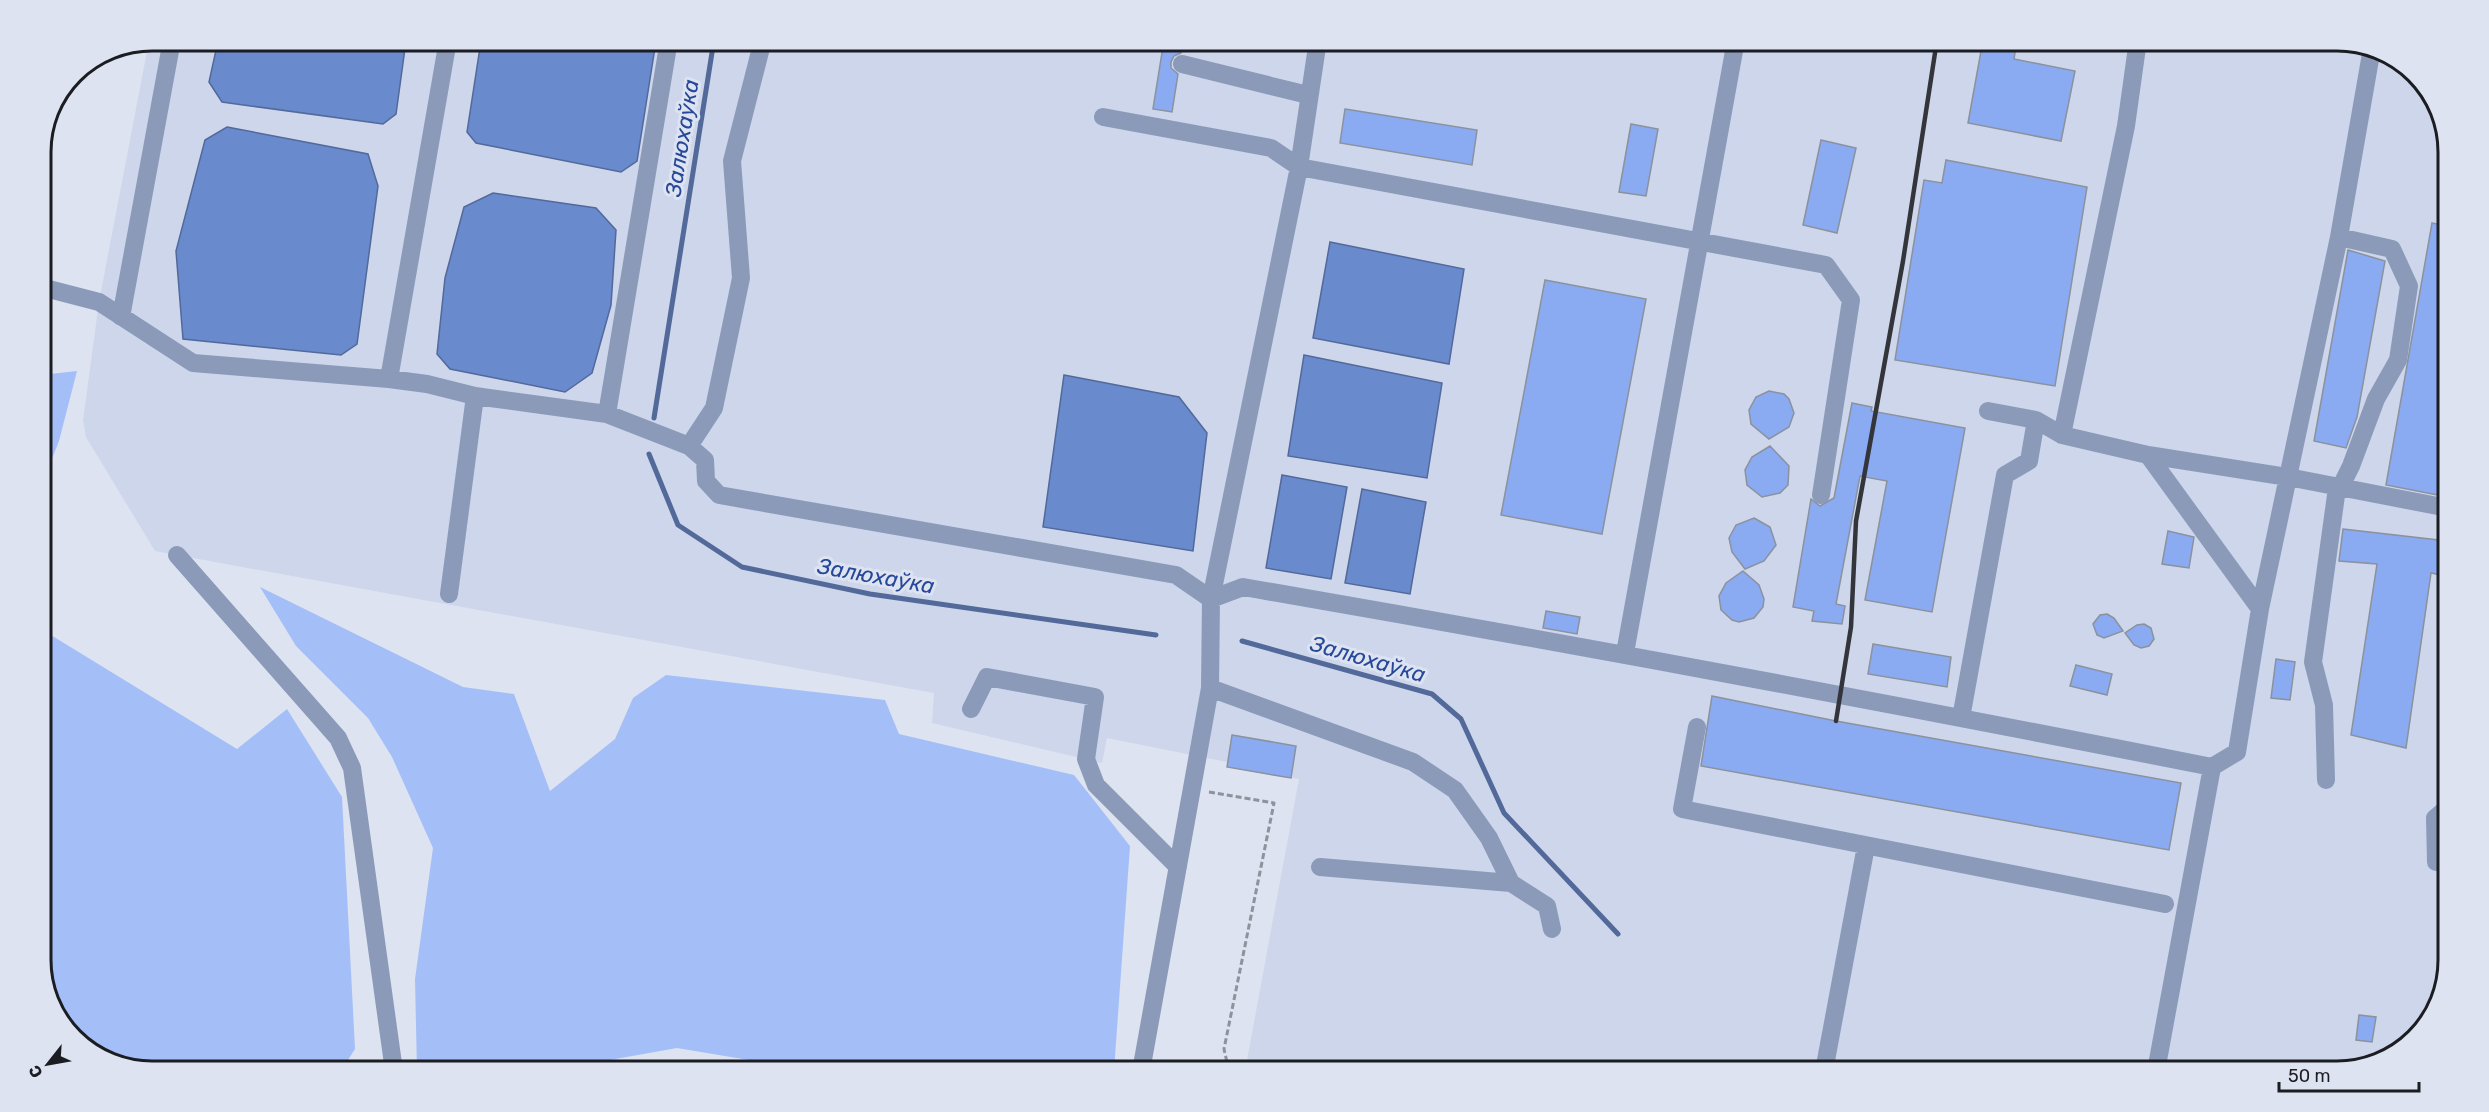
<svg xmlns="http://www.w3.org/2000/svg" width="2489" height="1112" font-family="Rubik,sans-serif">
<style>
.built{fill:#cdd6ea}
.green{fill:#a4bff8}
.water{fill:#6a8ace;stroke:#52699a;stroke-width:1.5}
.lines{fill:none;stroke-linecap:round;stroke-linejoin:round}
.stream{stroke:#52699a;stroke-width:5}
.building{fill:#8aabf1;stroke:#8b919d;stroke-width:1.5}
.path{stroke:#8e929c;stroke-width:3;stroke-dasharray:6 3;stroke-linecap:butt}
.minor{stroke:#8b9ab9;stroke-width:18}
.rail{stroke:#33353b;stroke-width:4.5}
.labels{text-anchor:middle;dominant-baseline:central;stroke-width:6;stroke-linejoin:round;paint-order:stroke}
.water-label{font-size:22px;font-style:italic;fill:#274899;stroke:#dde3f0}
.rim{fill:none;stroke:#1b1d22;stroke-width:3}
</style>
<rect width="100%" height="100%" fill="#dde3f0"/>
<!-- built -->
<path class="built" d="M2337 40 2380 49 2430 90 2448 145V960L2440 1003 2399 1053 2337 1071H1245L1299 779 1227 767V762L1107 738 1102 763 932 723 934 693 155 551 86 437 83 421 99 302 149 41H152Z"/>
<!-- green -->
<path class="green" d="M77 371 59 441 41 486V375Z
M260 587 463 687 514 694 550 791 615 739 633 698 666 675 885 700 899 734 1074 775 1130 846 1114 1071H816L677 1048 548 1071H417L415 979 433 848 392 757 368 718 296 646Z
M41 629 237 749 287 709 342 797 355 1049 341 1071H152L109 1063 63 1028 41 968Z"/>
<!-- water -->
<path class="water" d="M218 41H406L396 114 383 124 222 102 209 82Z
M481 41H656L637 161 621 172 476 143 467 132Z
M227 127 368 154 378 186 357 344 341 355 183 339 176 251 205 140Z
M493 193 596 208 616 230 611 305 592 373 565 392 450 369 437 354 445 278 464 207Z
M1330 242 1464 269 1449 364 1313 338Z
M1304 355 1442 383 1427 478 1288 456Z
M1064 375 1179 397 1207 433 1193 551 1043 527Z
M1282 475 1347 487 1331 579 1266 568Z
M1362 489 1426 502 1410 594 1345 583Z"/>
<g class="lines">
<!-- stream -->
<path class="stream" d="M654 418 714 40
M649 454 678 525 742 567 870 594 1156 635
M1242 641 1432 694 1461 719 1504 813 1618 934"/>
</g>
<!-- building -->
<path class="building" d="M1164 40 1183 42 1181 53 1174 56 1171 62V68L1178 74 1172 112 1153 109Z
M1983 40H2017L2014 59 2075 71 2061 141 1968 123Z
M1345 109 1477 130 1472 165 1340 143Z
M1631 124 1658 129 1646 196 1619 192Z
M1821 140 1856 148 1837 233 1803 225Z
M1946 160 2087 187 2055 386 1895 360 1924 180 1942 183Z
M2432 223 2448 226V497L2386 485Z
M2348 250 2385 261 2357 417 2346 448 2314 441Z
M1545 280 1646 299 1602 534 1501 515Z
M1769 391 1784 394 1789 399 1794 413 1789 427 1769 439 1751 424 1749 410 1756 397Z
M1852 403 1872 407 1871 411 1965 428 1932 612 1865 600 1887 481 1860 476 1836 604 1845 606 1842 624 1812 621 1814 611 1793 607 1811 499 1820 506 1834 498Z
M1770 446 1789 466 1788 485 1780 493 1762 497 1747 485 1745 470 1752 457Z
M1754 518 1770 527 1776 545 1764 561 1745 569 1732 552 1729 538 1736 525Z
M2343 529 2447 541 2441 575 2431 573 2406 748 2351 735 2377 564 2339 561Z
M2168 531 2194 537 2189 568 2162 564Z
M1743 571 1759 585 1764 599 1763 607 1754 618 1739 622 1732 620 1721 610 1719 596 1726 583Z
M1546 611 1580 617 1577 634 1543 628Z
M2107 614 2114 618 2123 631 2104 638 2097 635 2093 624 2100 615Z
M2144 624 2151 628 2154 639 2149 646 2141 648 2134 645 2125 633 2137 625Z
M1873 644 1951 657 1947 687 1868 674Z
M2276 659 2295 662 2290 700 2271 698Z
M2076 665 2112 674 2107 695 2070 686Z
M1712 696 1836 721 2181 783 2169 850 1701 766Z
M1232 735 1296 746 1291 778 1227 767Z
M2359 1015 2376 1017 2372 1042 2356 1040Z"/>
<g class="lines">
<!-- path -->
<path class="path" d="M1209 792 1274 803 1224 1049 1229 1071"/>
<!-- minor -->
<path class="minor" d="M1182 64 1308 95
M1103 117 1271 148 1299 167 1826 265 1851 300 1821 495
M41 287 99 302 193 363 389 379 427 384 475 396 607 414 689 446 705 460 706 481 719 495 1176 575 1211 599 1243 587C1567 643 1889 703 2212 767
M121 317 172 40
M389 379 448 40
M1988 411 2036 420 2062 435 2148 455 2288 477 2448 508
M607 414 669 40
M2062 435 2126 126 2138 40
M689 446 714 408 741 278 732 161 763 40
M2148 455 2260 609
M177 555 338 738 352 768 394 1071
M449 594 475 396
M1625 653 1736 40
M1210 688 1413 762 1455 790 1489 838 1511 883
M971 709 987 677 1095 697 1086 759 1096 785 1178 867
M1961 718 2005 475 2029 461 2036 420
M1697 727 1682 809 2165 904
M2326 780 2324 705 2313 662 2337 488 2342 484 2351 466 2376 399 2398 360 2409 286 2392 249 2339 237
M2436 862 2435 818 2448 807
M1320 867 1511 883 1547 906 1552 929
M1141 1071 1210 688 1211 599 1299 167 1318 40
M1824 1071 1866 846
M2156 1071 2212 767 2237 752 2260 609 2339 237 2372 48"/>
<!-- rail -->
<path class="rail" d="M1836 721 1851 627 1856 521 1903 261 1937 40"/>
</g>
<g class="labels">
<!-- water labels -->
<g class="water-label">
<text transform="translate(682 138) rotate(-81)">Залюхаўка</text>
<text transform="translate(876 576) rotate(10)">Залюхаўка</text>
<text transform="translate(1368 659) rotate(16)">Залюхаўка</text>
</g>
</g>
<!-- crop -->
<path d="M0 0H2489V1112H0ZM152 51H2337A101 101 0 0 1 2438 152V960A101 101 0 0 1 2337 1061H152A101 101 0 0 1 51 960V152A101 101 0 0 1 152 51Z" fill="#dde3f0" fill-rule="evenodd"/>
<path class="rim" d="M152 51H2337A101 101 0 0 1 2438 152V960A101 101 0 0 1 2337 1061H152A101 101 0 0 1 51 960V152A101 101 0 0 1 152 51Z"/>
<!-- north arrow -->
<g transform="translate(48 1064) rotate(239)" stroke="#dde3f0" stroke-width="4.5" paint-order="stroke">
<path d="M0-4.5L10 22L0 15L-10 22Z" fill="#1b1d22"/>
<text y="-9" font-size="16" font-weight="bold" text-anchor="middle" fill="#1b1d22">С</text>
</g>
<!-- scale -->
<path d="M2279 1082v9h140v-9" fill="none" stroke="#1b1d22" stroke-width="3"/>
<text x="2288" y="1082" font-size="18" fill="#1b1d22" stroke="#dde3f0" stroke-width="4.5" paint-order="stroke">50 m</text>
</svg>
